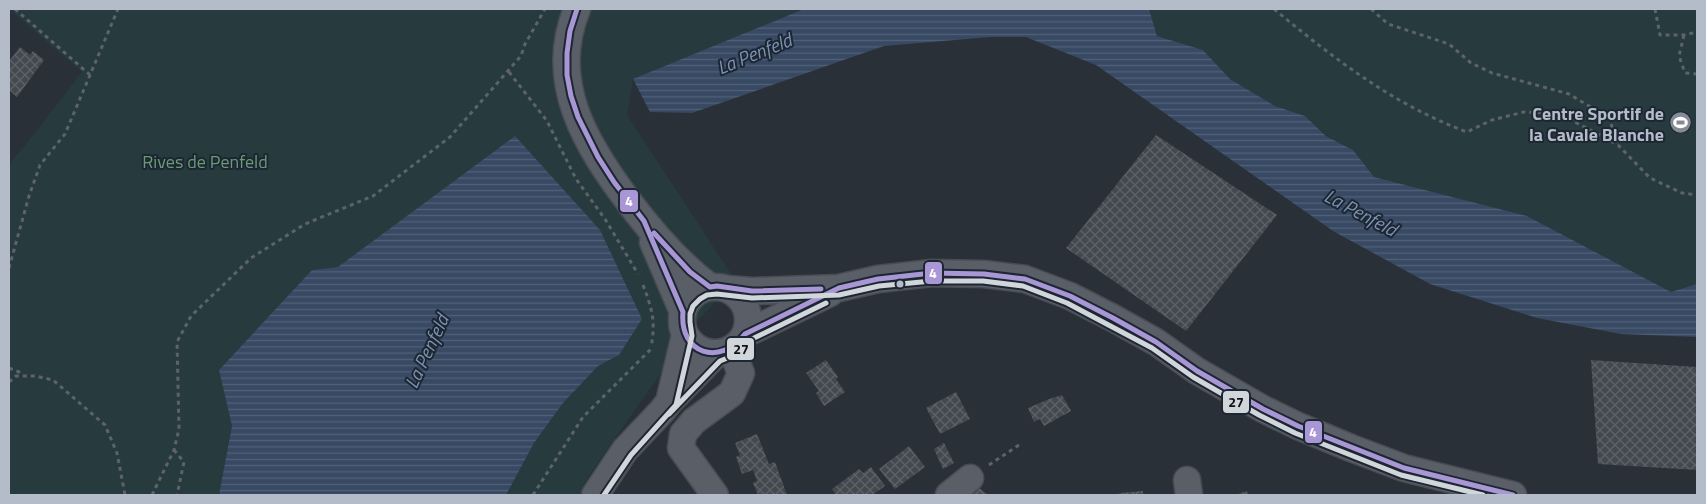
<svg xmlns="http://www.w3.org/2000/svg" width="1706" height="504" font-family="'Titillium Web',sans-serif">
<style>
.park{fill:#273a3e}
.water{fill:url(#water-rules)}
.building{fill:url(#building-cross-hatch)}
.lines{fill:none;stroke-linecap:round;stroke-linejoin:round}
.minor-casing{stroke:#484c53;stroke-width:29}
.path{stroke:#5d636a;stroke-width:3;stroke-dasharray:4 4;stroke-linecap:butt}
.minor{stroke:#5a5e66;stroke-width:26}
.bus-1-casing{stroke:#1d2633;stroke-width:9}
.bus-2-casing{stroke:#1d2633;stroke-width:9}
.bus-1{stroke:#a897d4;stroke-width:5}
.bus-2{stroke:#d1d6db;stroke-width:5}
.bus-dot{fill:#b4bcc9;stroke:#1d2633;stroke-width:2}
.labels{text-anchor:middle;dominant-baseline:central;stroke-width:4;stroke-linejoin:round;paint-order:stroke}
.poi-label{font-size:18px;font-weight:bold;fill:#b4bcc9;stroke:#1d2633;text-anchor:end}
.park-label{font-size:18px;fill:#6b9a76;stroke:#1d2633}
.water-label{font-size:19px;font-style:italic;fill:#7c92b1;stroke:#1d2633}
.line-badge{stroke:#1d2633;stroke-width:2}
.badge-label{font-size:14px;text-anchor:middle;font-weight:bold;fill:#fff}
.pale-badge-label{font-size:14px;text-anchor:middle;font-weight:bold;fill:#111}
</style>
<defs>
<pattern id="water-rules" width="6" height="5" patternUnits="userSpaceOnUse" patternTransform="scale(1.25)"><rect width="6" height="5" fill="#384963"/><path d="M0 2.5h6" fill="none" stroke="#526178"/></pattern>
<pattern id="building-cross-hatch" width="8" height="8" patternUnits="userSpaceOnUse" patternTransform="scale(1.25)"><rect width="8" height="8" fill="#444950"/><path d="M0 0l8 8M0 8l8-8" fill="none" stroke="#5d6168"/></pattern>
</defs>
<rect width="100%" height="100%" fill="#2a3038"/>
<!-- park -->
<path class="park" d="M9 9H804L633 79 627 115 735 280 664 358 663 370 588 477 579 495H506L534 443 563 403 598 366 619 355 338 268 312 270 219 370 232 426 219 495H9V164L24 147 82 72Z
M1149 9H1697V284L1671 292 1527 216 1374 177 1353 150 1326 135 1305 116 1275 106 1230 79 1203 50 1157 36Z"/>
<!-- water -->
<path class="water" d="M804 9H1149L1157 36 1203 50 1230 79 1275 106 1305 116 1326 136 1353 150 1374 177 1527 216 1671 292 1697 284V337L1621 334 1537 318 1430 284 1333 231 1096 65 1026 37H990L884 46 692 113 650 112 633 79Z
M515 136 600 230 642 319 619 355 598 366 563 403 534 443 506 495H219L232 426 219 370 312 270 338 267Z"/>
<!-- building -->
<path class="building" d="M20 47 30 55 33 51 44 60 17 97 9 90V59L10 60Z
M1156 135 1277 215 1186 331 1066 248Z
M826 360 838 377 836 379 845 392 824 406 816 393 819 391 806 373Z
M1591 360 1697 367V470L1598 464Z
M956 392 970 419 940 434 926 408Z
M1062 395 1071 411 1044 426 1040 419 1034 422 1028 408 1049 399Z
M757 434 769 464 775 462 787 495H758L753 483 757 481 753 470 742 474 736 457 740 455 735 443Z
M944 443 954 463 943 469 934 449Z
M909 446 925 467 895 489 879 469Z
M871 467 885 486 872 495H836L832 489 859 469 863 473Z
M978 487 988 495H971Z
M1143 491V495H1120L1119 493Z
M1247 491 1248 495H1235Z"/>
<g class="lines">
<defs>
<path id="minor" d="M577 9C547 82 586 145 629 202 653 234 678 263 710 287
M653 242 683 312
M682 320a33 33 0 1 1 66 0a33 33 0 1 1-66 0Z
M727 289 752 291 839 288 878 279 932 273 984 274 1025 279 1070 296 1113 318 1156 342 1197 371 1263 409 1298 426 1351 448 1404 468 1513 495
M745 334 830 293
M670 398 685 335
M1187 480 1189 495
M595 495 625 450 662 411 669 402 716 354
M715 495 681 448 683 434 694 421 732 393 741 373 731 349
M949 495 970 478"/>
</defs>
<!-- minor casing -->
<use href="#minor" class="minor-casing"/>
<!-- path -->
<path class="path" d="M15 9 90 75
M1274 9C1333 58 1394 105 1467 132L1492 120 1524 112 1554 113 1581 125 1618 145 1650 178 1682 193 1697 195
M1371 9 1388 24 1449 44 1471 63 1492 73 1569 94 1609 118 1618 145
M1655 9 1660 35H1684L1697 32
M1684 35 1679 56 1685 73 1697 74
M509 72 547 121 576 179 605 219 638 274
M9 268 29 196 40 165 65 134 118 9
M643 285C652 309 656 321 651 347
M9 368 19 372 22 376
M9 382 16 376H35L53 380 105 425 117 453 125 495
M174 450 184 462 177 495
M989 465 1022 443
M152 495 174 450 179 429 177 342 191 316 251 258 305 224 373 196 450 137 521 56 525 44 545 9
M533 495 583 417 652 348"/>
<!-- minor -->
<use href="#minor" class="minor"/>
<defs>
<path id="bus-1" d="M577 9 570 31 567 53V75L571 96 578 117 598 157 614 182 644 221 683 312C679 354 720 367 745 334L839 288 878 279 932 273 984 274 1025 279 1070 296 1113 318 1156 342 1197 371 1263 409 1298 426 1404 468 1513 495
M654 233 690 272 710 287 717 286 752 291 821 289"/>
<path id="bus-2" d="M669 414 720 361 735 355 750 340 826 303
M604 495 631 455 676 405 692 336 690 322V314L693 306 700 299 707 295 717 294 752 298 839 295 879 286 932 281H983L1023 286 1067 303 1152 348 1193 377 1259 415 1295 433 1401 475 1483 495"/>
</defs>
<!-- bus-1 casing -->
<use href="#bus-1" class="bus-1-casing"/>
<!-- bus-2 casing -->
<use href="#bus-2" class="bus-2-casing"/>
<!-- bus-1 -->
<use href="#bus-1" class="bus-1"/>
<!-- bus-2 -->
<use href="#bus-2" class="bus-2"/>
</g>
<!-- icons -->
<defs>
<symbol id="stadium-disc" viewBox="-11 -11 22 22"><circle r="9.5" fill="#848b96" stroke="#1d2633"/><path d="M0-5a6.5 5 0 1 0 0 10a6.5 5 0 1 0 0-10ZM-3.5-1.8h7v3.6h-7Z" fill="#fff"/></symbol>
</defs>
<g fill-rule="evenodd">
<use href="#stadium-disc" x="1668" y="110" width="25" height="25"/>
</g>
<!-- markers -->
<circle class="bus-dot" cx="900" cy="284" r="4.5"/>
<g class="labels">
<!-- poi labels -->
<g class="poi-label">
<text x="1664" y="113">Centre Sportif de<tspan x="1664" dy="21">la Cavale Blanche</tspan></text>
</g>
<!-- park labels -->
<g class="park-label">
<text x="205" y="161">Rives de Penfeld</text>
</g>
<!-- water labels -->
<g class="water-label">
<text transform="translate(754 53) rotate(-22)">La Penfeld</text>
<text transform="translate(1361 212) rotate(28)">La Penfeld</text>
<text transform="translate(426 351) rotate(-65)">La Penfeld</text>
</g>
</g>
<g class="line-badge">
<rect x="619" y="189" width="20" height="24" rx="5" fill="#a897d4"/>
<rect x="924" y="261" width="19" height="24" rx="5" fill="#a897d4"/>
<rect x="726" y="337" width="29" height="24" rx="5" fill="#d1d6db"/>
<rect x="1222" y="390" width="28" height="24" rx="5" fill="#d1d6db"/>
<rect x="1304" y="420" width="19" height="24" rx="5" fill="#a897d4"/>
</g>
<g class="badge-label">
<text x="629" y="206">4</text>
<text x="933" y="278">4</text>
<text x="1313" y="437">4</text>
</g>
<g class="pale-badge-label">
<text x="741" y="354">27</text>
<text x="1236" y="407">27</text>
</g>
<!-- border -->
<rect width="1706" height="504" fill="none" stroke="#b4bcc9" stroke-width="20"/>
</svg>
